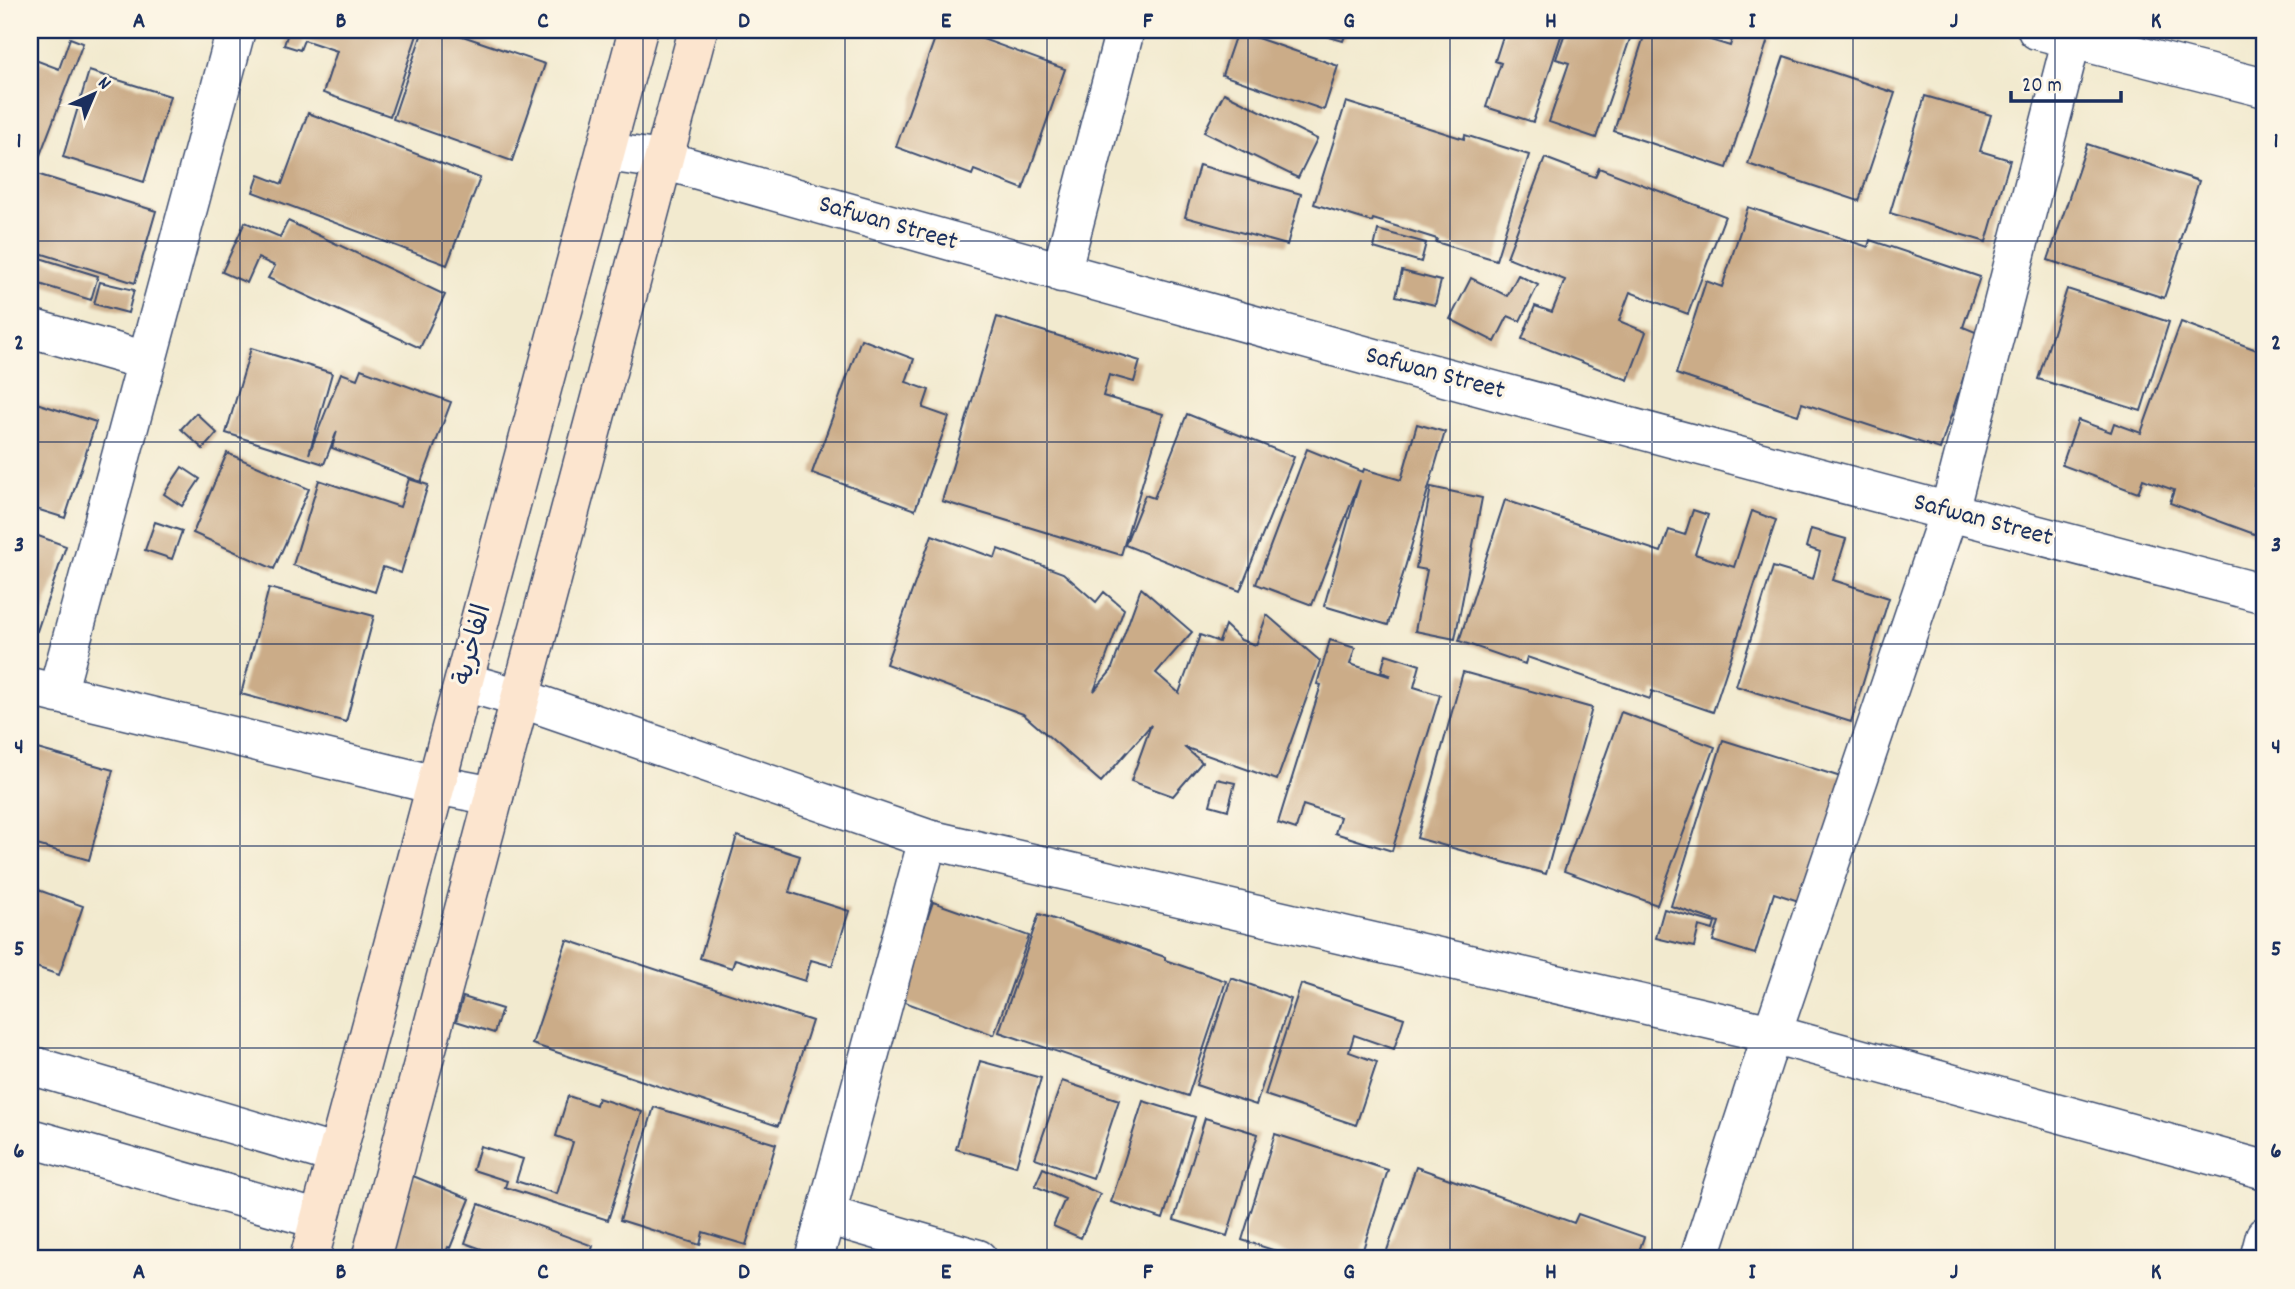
<svg xmlns="http://www.w3.org/2000/svg" width="2295" height="1289" font-family="Dekko,'Playpen Sans Arabic',sans-serif">
<style>
.building{fill:#cbac88}
.lines{fill:none;stroke-linecap:round;stroke-linejoin:round}
.street-casing{stroke:#3b4b6f;stroke-width:41}
.secondary-casing{stroke:#3b4b6f;stroke-width:41}
.street{stroke:#fff;stroke-width:38}
.secondary{stroke:#fce5cf;stroke-width:38}
.grid{fill:none;stroke:#1b2f5e;stroke-width:2;stroke-opacity:0.55}
.labels{text-anchor:middle;dominant-baseline:central;stroke-width:6;stroke-linejoin:round;paint-order:stroke}
.street-label{font-size:26px;fill:#1b2f5e;stroke:#fcf5e5}
.neatline{fill:none;stroke:#1b2f5e;stroke-width:2.5}
.grid-label{font-size:23px;text-anchor:middle;font-weight:bold;fill:#1b2f5e}
</style>
<rect width="100%" height="100%" fill="#fcf5e5"/>
<filter id="ink" filterUnits="userSpaceOnUse"><feTurbulence type="fractalNoise" baseFrequency=".0143" numOctaves="2"/><feDisplacementMap in="SourceGraphic" scale="14" xChannelSelector="R" yChannelSelector="G"/><feConvolveMatrix kernelMatrix="1 2 1 2 8 2 1 2 1" color-interpolation-filters="sRGB"/></filter>
<filter id="wash" filterUnits="userSpaceOnUse"><feTurbulence type="fractalNoise" baseFrequency=".00686" numOctaves="4" result="noise"/><feDisplacementMap in="SourceGraphic" scale="28" xChannelSelector="R" yChannelSelector="G"/><feGaussianBlur stdDeviation="1.57" result="paint"/><feColorMatrix in="noise" values="0 0 0 0 0 0 0 0 0 0 0 0 0 0 0 0 0 1.4 0 .05"/><feComposite in="paint" operator="in"/></filter>
<g filter="url(#wash)">
<rect width="100%" height="100%" fill="#f2eacf"/>
<g id="blocks">
<!-- building -->
<path class="building" d="M289 30H411L418 32 390 116 323 93 337 51 304 40 300 50 284 45Z
M423 30H445L545 64 512 161 393 119Z
M938 30H958L1065 69 1023 189 974 170 972 175 896 147Z
M1306 30H1347L1343 41Z
M1505 30H1563L1533 122 1486 107 1501 63 1495 61Z
M1566 30H1633L1596 138 1549 122 1569 63 1556 59Z
M1646 30H1706L1704 38 1730 46 1735 30H1771L1727 168 1614 131Z
M1237 31 1338 66 1324 110 1222 75Z
M70 38 83 43 40 155 30 152V58L59 69Z
M1784 56 1895 93 1859 201 1748 164Z
M89 71 170 96 144 182 63 157Z
M1224 93 1317 139 1298 178 1204 132Z
M1925 96 1991 115 1980 151 2010 160 1986 242 1890 213Z
M1346 102 1464 139 1465 135 1529 155 1496 260 1436 242 1437 239 1373 219 1372 222 1314 204Z
M308 113 480 178 447 265 253 192 259 175 282 184Z
M2087 144 2199 181 2179 243 2182 244 2164 298 2048 260Z
M1545 158 1595 177 1599 168 1725 216 1688 314 1630 292 1619 321 1646 332 1628 380 1522 339 1535 306 1552 312 1565 280 1507 257Z
M1199 165 1301 194 1287 245 1185 217Z
M30 172 156 211 135 283 30 250Z
M1748 207 1868 247 1870 240 1980 277 1963 327 1978 333 1940 449 1802 403 1798 415 1676 374 1706 281 1722 287Z
M288 221 445 295 420 348 268 278 275 266 258 258 247 283 222 272 245 222 280 237Z
M1378 230 1426 243 1421 262 1374 248Z
M30 255 98 276 91 300 30 281Z
M1402 271 1441 281 1435 305 1396 296Z
M1518 275 1538 285 1520 321 1508 316 1495 342 1450 319 1471 278 1507 296Z
M100 282 134 290 128 313 94 304Z
M2067 289 2169 322 2141 411 2038 379Z
M997 317 1140 361 1134 382 1109 375 1103 396 1163 414 1121 555 942 501Z
M2181 322 2265 353V455L2254 485 2265 490V538L2170 503 2174 490 2143 479 2138 493 2062 465 2078 420 2111 432 2114 423 2141 433Z
M861 339 914 359 906 382 929 390 923 408 949 417 915 510 812 473Z
M251 348 332 373 309 454 341 373 357 379 361 369 451 402 421 482 332 448 337 431 324 464 226 433Z
M30 401 96 422 65 518 30 507Z
M196 413 217 433 203 449 181 429Z
M1187 414 1294 457 1240 591 1125 545 1145 495 1154 498Z
M1417 424 1445 432 1388 625 1324 606 1360 480 1312 605 1256 584 1307 449 1363 472 1364 469 1401 480Z
M227 453 309 489 274 569 193 533Z
M182 467 200 479 182 506 164 494Z
M409 479 428 485 401 573 383 567 375 592 293 565 319 480 400 507Z
M1431 487 1482 498 1455 639 1415 631 1427 570 1416 568Z
M1505 500 1661 552 1669 530 1685 535 1693 510 1708 515 1695 554 1734 567 1752 511 1776 520 1713 712 1652 691 1650 699 1527 657 1525 664 1459 641Z
M155 522 182 531 172 559 145 550Z
M1811 529 1846 539 1833 580 1889 598 1851 722 1736 686 1773 567 1813 579 1820 552 1806 547Z
M30 533 66 546 37 631 30 629Z
M932 535 995 558 998 549 1063 573 1096 602 1104 592 1124 609 1094 691 1111 671 1141 588 1192 632 1156 673 1179 693 1200 635 1219 642 1225 625 1241 640 1256 645 1267 615 1320 661 1277 780 1184 747 1202 762 1173 796 1131 781 1151 725 1101 782 1023 714 886 664Z
M269 588 374 616 346 722 241 694Z
M1330 640 1355 648 1350 664 1389 676 1390 675 1381 672 1386 654 1420 665 1414 687 1440 695 1392 851 1335 833 1340 817 1303 805 1296 829 1278 823 1321 685 1317 684Z
M1463 672 1592 708 1546 874 1417 838Z
M1621 712 1715 747 1657 905 1564 871Z
M1723 740 1847 779 1808 904 1774 893 1755 954 1713 941 1719 922 1671 906Z
M30 747 113 770 89 860 30 843Z
M1217 779 1235 783 1228 810 1210 805Z
M737 836 800 856 789 892 849 911 832 966 811 960 805 981 735 959 732 968 700 958Z
M30 887 83 906 59 975 30 965Z
M933 902 1029 936 994 1035 899 1000Z
M1664 909 1715 923 1713 930 1699 926 1694 947 1656 938Z
M1039 914 1165 957V960L1226 981 1188 1096 999 1032Z
M567 940 812 1021 778 1126 532 1044Z
M1231 978 1291 999 1256 1105 1196 1085Z
M1301 984 1404 1018 1394 1049 1354 1035 1349 1052 1377 1062 1356 1125 1265 1095Z
M463 997 502 1009 494 1033 456 1021Z
M980 1061 1041 1078 1016 1166 956 1149Z
M1062 1081 1119 1100 1093 1178 1035 1158Z
M568 1096 596 1105 598 1098 642 1112 608 1220 505 1187 507 1181 473 1170 480 1146 523 1159 516 1181 557 1194 573 1142 556 1136Z
M1143 1101 1195 1117 1163 1219 1111 1202Z
M654 1107 776 1144 746 1245 703 1232 700 1245 620 1220Z
M1205 1118 1258 1134 1227 1236 1174 1220Z
M1275 1134 1388 1170 1360 1259H1301L1242 1240Z
M1416 1167 1574 1223 1578 1214 1644 1237 1636 1259H1598L1591 1257 1590 1259H1384Z
M1043 1168 1100 1194 1081 1238 1053 1226 1065 1199 1035 1186Z
M413 1176 470 1199 450 1248 448 1247 443 1259H379Z
M479 1204 593 1246 589 1259H509L465 1243Z"/>
</g>
</g>
<g filter="url(#ink)">
<use href="#blocks" fill-opacity="0" stroke="#3b4b6f" stroke-width="2"/>
<g class="lines">
<defs>
<path id="street" d="M2037 30 2265 88
M606 152 663 160C1195 311 1729 456 2265 594
M1061 273 1125 30
M30 328 147 361
M464 682 520 698 928 839 1772 1034 2265 1170
M30 687 436 785 494 796
M57 694 236 30
M30 1065 337 1155
M30 1138 320 1220
M826 1215 978 1259
M814 1259 928 839
M1699 1259 1772 1034 1949 512 2074 30
M2259 1259 2265 1236"/>
<path id="secondary" d="M309 1259 638 30
M371 1259 698 30"/>
</defs>
<!-- street casing -->
<use href="#street" class="street-casing"/>
<!-- secondary casing -->
<use href="#secondary" class="secondary-casing"/>
<!-- street -->
<use href="#street" class="street"/>
<!-- secondary -->
<use href="#secondary" class="secondary"/>
</g>
</g>
<!-- grid -->
<path class="grid" d="M240 30V1259M442 30V1259M643 30V1259M845 30V1259M1047 30V1259M1248 30V1259M1450 30V1259M1652 30V1259M1853 30V1259M2055 30V1259M30 241H2265M30 442H2265M30 644H2265M30 846H2265M30 1048H2265"/>
<g class="labels">
<!-- street labels -->
<g class="street-label">
<text transform="translate(888 224) rotate(16)">Safwan Street</text>
<text transform="translate(1435 374) rotate(15)">Safwan Street</text>
<text transform="translate(1983 521) rotate(15)">Safwan Street</text>
<text transform="translate(474 645) rotate(-75)">الفاخرية</text>
</g>
</g>
<!-- margin -->
<rect width="2295" height="1289" fill="none" stroke="#fcf5e5" stroke-width="77"/>
<!-- north arrow -->
<g transform="translate(94 94) rotate(44)" stroke="#fcf5e5" stroke-width="5" paint-order="stroke">
<path d="M0-5L12 26L0 18L-12 26Z" fill="#1b2f5e"/>
<text y="-10" font-size="19" font-weight="bold" text-anchor="middle" fill="#1b2f5e">N</text>
</g>
<!-- scale -->
<path d="M2011 91v10h110v-10" fill="none" stroke="#1b2f5e" stroke-width="3.5"/>
<text x="2022" y="91" font-size="21" fill="#1b2f5e" stroke="#fcf5e5" stroke-width="5" paint-order="stroke">20 m</text>
<rect x="38" y="38" width="2218" height="1212" class="neatline"/>
<g class="grid-label">
<text x="139" y="27">A</text>
<text x="341" y="27">B</text>
<text x="543" y="27">C</text>
<text x="744" y="27">D</text>
<text x="946" y="27">E</text>
<text x="1148" y="27">F</text>
<text x="1349" y="27">G</text>
<text x="1551" y="27">H</text>
<text x="1752" y="27">I</text>
<text x="1954" y="27">J</text>
<text x="2156" y="27">K</text>
<text x="19" y="147">1</text>
<text x="2276" y="147">1</text>
<text x="19" y="349">2</text>
<text x="2276" y="349">2</text>
<text x="19" y="551">3</text>
<text x="2276" y="551">3</text>
<text x="19" y="753">4</text>
<text x="2276" y="753">4</text>
<text x="19" y="955">5</text>
<text x="2276" y="955">5</text>
<text x="19" y="1157">6</text>
<text x="2276" y="1157">6</text>
<text x="139" y="1278">A</text>
<text x="341" y="1278">B</text>
<text x="543" y="1278">C</text>
<text x="744" y="1278">D</text>
<text x="946" y="1278">E</text>
<text x="1148" y="1278">F</text>
<text x="1349" y="1278">G</text>
<text x="1551" y="1278">H</text>
<text x="1752" y="1278">I</text>
<text x="1954" y="1278">J</text>
<text x="2156" y="1278">K</text>
</g>
</svg>
